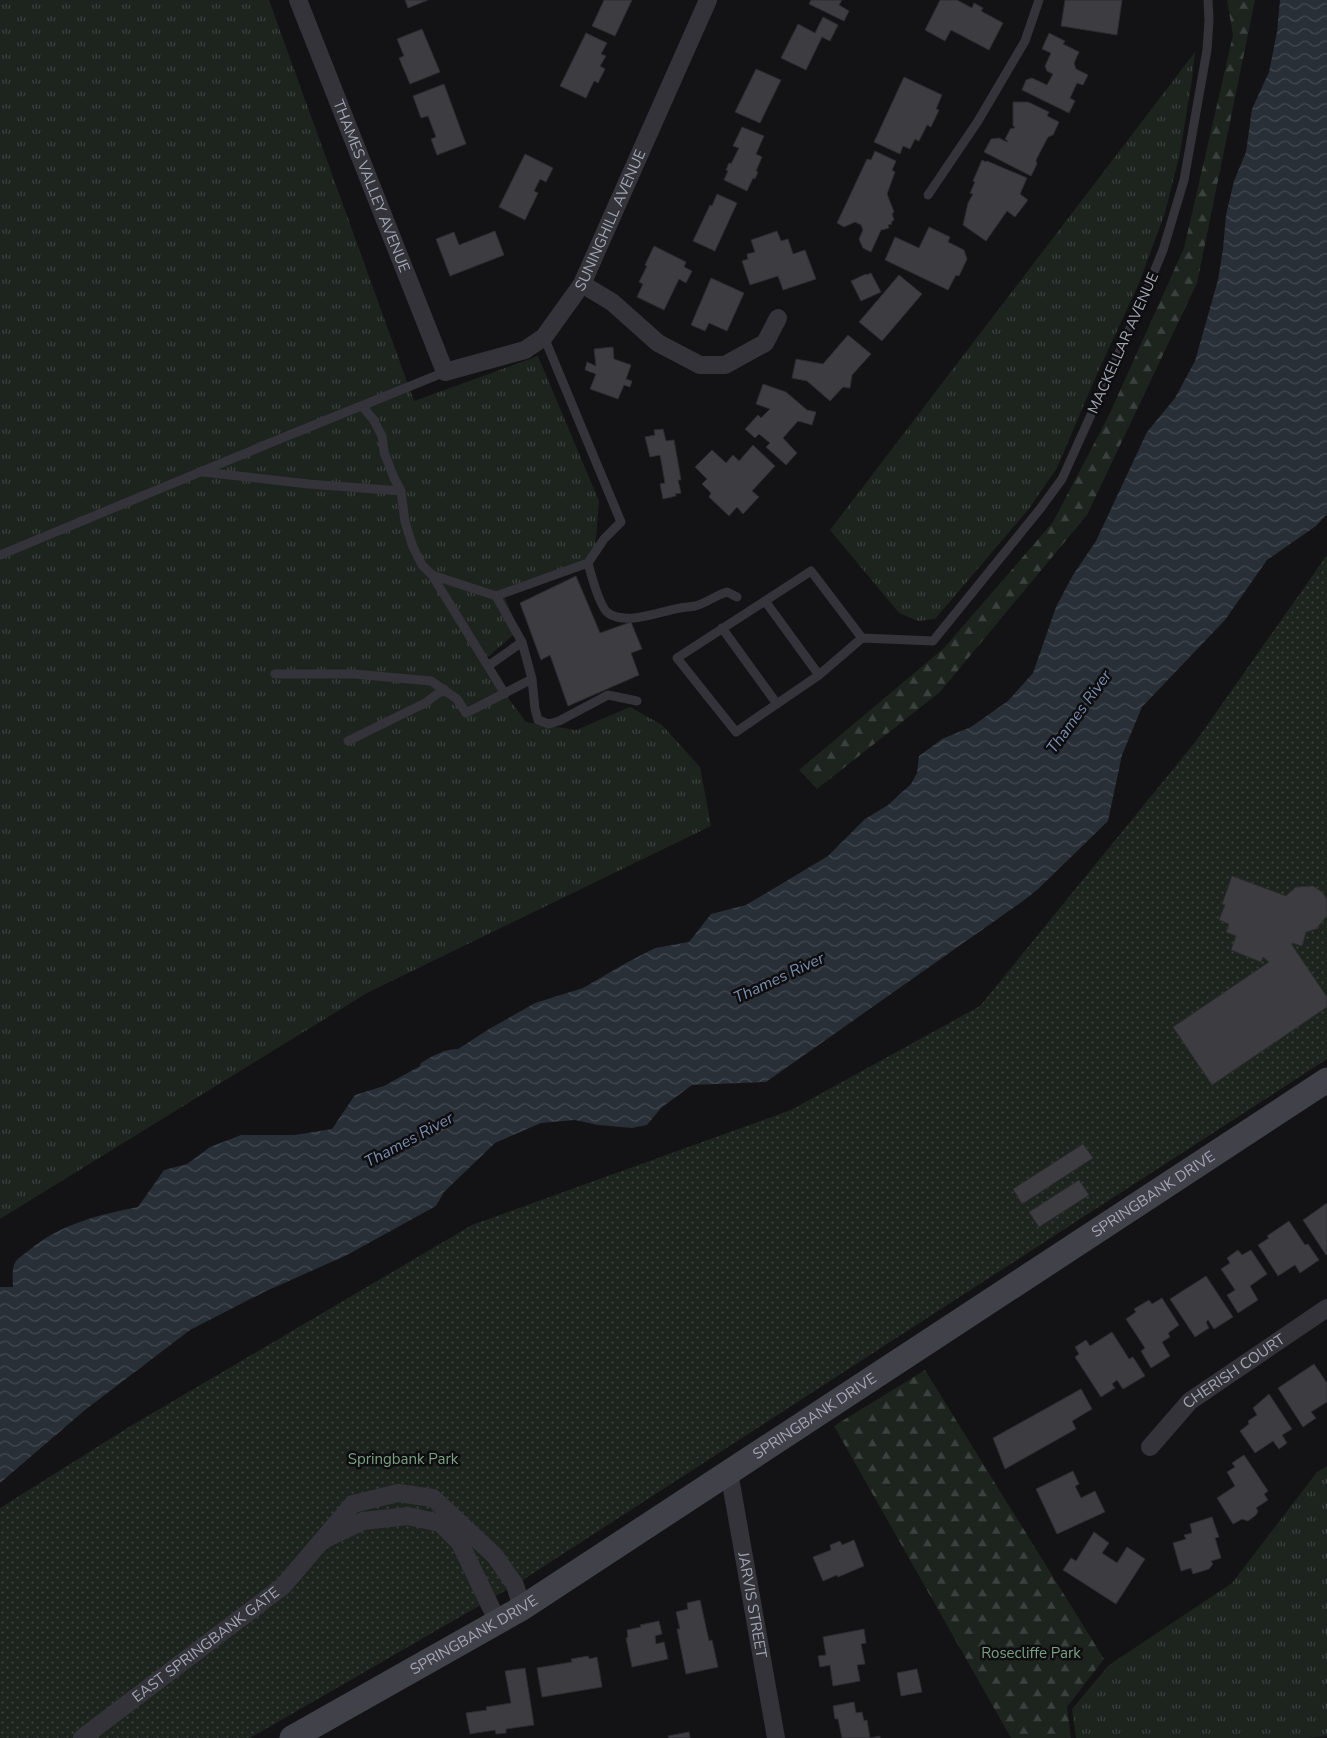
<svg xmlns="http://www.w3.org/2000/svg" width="1327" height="1738" font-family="'Nunito Sans',sans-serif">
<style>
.grass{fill:url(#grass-tufts)}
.forest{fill:url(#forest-firs)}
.park{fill:url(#park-dots)}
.water{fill:url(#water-waves)}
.building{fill:#3d3c41;stroke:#2d2c30}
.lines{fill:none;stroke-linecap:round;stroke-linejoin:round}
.service{stroke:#333339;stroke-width:9}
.minor{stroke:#333339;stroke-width:18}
.secondary{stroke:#414249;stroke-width:25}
.labels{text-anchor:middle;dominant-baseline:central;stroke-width:5;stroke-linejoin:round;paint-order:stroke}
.street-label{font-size:15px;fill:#a4a6b4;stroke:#0e0d0f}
.park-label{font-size:15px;fill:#7ba083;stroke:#0e0d0f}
.water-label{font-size:16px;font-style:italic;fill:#7a8eb0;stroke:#0e0d0f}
</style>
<defs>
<pattern id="grass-tufts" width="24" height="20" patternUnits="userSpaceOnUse" patternTransform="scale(1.25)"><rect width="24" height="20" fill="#1d241e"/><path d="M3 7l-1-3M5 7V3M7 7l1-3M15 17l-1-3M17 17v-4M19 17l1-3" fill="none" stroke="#3b413c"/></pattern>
<pattern id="forest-firs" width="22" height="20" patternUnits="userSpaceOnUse" patternTransform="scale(1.25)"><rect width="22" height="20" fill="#1d241e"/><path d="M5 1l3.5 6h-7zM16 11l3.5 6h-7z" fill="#3b413c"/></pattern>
<pattern id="park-dots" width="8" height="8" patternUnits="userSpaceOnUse" patternTransform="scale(1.25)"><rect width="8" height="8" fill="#1d241e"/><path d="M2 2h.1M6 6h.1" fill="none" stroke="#3b413c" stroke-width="1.8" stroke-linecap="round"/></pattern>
<pattern id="water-waves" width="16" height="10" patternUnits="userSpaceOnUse" patternTransform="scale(1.25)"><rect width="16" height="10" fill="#292f37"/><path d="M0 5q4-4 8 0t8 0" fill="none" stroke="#454a52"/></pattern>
</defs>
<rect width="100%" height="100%" fill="#131214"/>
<!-- grass -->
<path class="grass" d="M0 0H269L414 401 538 356 599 501 594 560 503 594 519 630 482 662 526 722 576 730 630 707 662 725 700 767 711 826 367 993 0 1219Z
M1195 52 1192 80 1180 153 1165 213 1139 283 1097 374 1057 468 1028 510 935 619 918 621 899 613 830 530Z
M1327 1466V1736L1309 1738H1076L1072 1709 1109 1665 1232 1583 1317 1472Z"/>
<!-- forest -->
<path class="forest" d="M1227 0H1255L1197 283 1087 515 940 692 817 789 799 770 944 648 1053 522 1109 415 1184 248 1233 35Z
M925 1370 1104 1659 1067 1707 1071 1738H1011L834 1426Z"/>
<!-- park -->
<path class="park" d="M1327 555V1059L515 1585 250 1738H0V1508L129 1427 472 1225 791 1110 980 1006 1196 741Z"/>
<!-- water -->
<path class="water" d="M1280 0H1327V514L1316 526 1267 560 1225 620 1142 707 1122 755 1108 821 1037 890 1023 901 766 1082 692 1085 661 1108 647 1125 632 1128 598 1125 575 1120 541 1123 495 1143 444 1192 436 1206 347 1255 264 1292 190 1330 85 1410 0 1483V1287H13C13 1279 11 1268 16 1261 19 1257 25 1254 28 1251 60 1224 98 1215 138 1207L164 1170 187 1164 210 1147 241 1135H295L332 1129 355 1095 384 1086 420 1066 421 1063C432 1056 444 1049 458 1049L489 1029 535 1003 583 988 626 963 655 948 689 942 711 914 746 905 828 856 865 819 888 805 911 784 917 773 919 756 942 739 971 727 1008 701 1033 673 1056 607 1073 575 1096 541 1147 432 1175 398 1195 361 1218 280 1223 249 1226 215 1234 181 1246 152 1252 109 1269 72 1277 32Z"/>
<!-- building -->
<path class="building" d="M405 0H428L408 8Z
M604 0H632L615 36 592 26Z
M811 0H842L839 5 849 11 844 21 809 4Z
M940 0H957L972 8 974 3 983 8 981 11 1003 23 989 50 951 30 945 41 925 30Z
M1065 0H1122L1117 35 1061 26Z
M823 17 838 25 830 41 822 37 806 70 781 58 798 24 815 33Z
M422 29 440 72 410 84 399 58 404 56 397 39Z
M586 33 607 43 601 54 606 56 600 66 605 69 598 83 594 81 586 98 560 86Z
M1049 33 1065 41 1063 44 1079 52 1074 63 1076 69 1088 75 1083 85 1077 83 1070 98 1075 101 1069 113 1022 90 1026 80 1032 78 1047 85 1053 74 1047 71 1045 66 1051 53 1042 49Z
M756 69 781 80 760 123 735 112Z
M904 77 942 95 936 109 939 110 931 127 927 125 919 141 915 139 910 149 903 146 900 154 874 142Z
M444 84 466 144 437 155 431 139 436 137 428 116 421 118 413 96Z
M1013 102H1028L1049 112 1047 116 1059 122 1053 135 1048 137 1036 160 1037 164 1031 176 984 152 991 139 999 138 1007 142 1008 141 1005 139 1011 128 1013 129 1015 127 1013 126Z
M742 127 764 136 756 154 762 157 756 171 758 172 755 179 753 178 747 191 724 180 728 171 726 170 729 163 731 164 739 148 733 146Z
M875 151 896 161 892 170 895 172 887 194 894 212 892 214 894 220 891 222 892 224 888 225 889 228 881 230 871 252 863 248 859 239 863 230 861 225 855 222 844 227 837 223 867 159 871 160Z
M525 154 553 168 546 182 540 179 534 191 538 193 525 220 499 207Z
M982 160 986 162 987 161 1027 178 1020 194 1028 200 1015 217 1007 211 986 241 963 225 968 203 973 194 970 193 975 182 973 181Z
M717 194 737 203 715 251 693 241 710 205 712 206Z
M929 227 950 237 948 242 964 250 967 259 959 276 956 275 948 290 885 260 895 237 919 248Z
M495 231 504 255 450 276 436 239 454 232 459 245Z
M777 231 781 241 788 239 793 254 805 250 816 279 783 290 778 276 750 285 742 261 748 259 747 254 755 252 751 240Z
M654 246 686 262 684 267 692 271 686 283 679 279 664 310 637 297 643 284 639 282 647 266 645 265Z
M871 273 881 292 861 301 851 281 866 274 867 275Z
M899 275 922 294 882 341 859 322Z
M711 278 744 293 727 331 709 323 705 331 691 325Z
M848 335 871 354 852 375 850 388 843 387 830 401 807 381 792 378 796 359 823 364Z
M613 347 614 359 631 365 626 379 632 381 630 387 624 385 618 399 590 389 596 374 585 370 587 362 596 366 594 349Z
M763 384 786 392 807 410 816 412 812 425 798 421 783 438 797 453 786 465 766 447 770 443 759 434 755 438 745 429 758 415 761 418 770 409 756 404Z
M663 429 666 441 674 440 681 480H678L681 493 675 494 676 496 663 499 660 484 665 483 660 455 650 457 645 437 655 435 654 430Z
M753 445 775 466 752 491 759 497 743 514 737 507 729 516 709 497 711 493 702 484 707 479 695 467 712 450 726 463 733 455 739 461Z
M576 576 600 633 631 622 642 649 631 653 639 675 568 706 550 655 541 660 520 603Z
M1232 876 1286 896 1296 887 1313 886 1322 892 1327 899V916L1316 929 1306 932 1302 946 1292 943V945L1327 997V1007L1212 1085 1173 1027 1269 962 1263 957 1261 962 1231 950 1236 936 1226 932 1229 924 1219 920 1225 905 1222 904Z
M1083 1144 1093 1158 1022 1204 1013 1189Z
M1079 1180 1089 1195 1039 1227 1029 1212Z
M1327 1203V1255H1326L1303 1220Z
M1289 1221 1305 1245 1308 1244 1319 1260 1300 1273 1295 1265 1278 1276 1258 1245 1269 1238 1267 1236Z
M1238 1250 1242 1255 1251 1250 1267 1274 1250 1286 1258 1300 1238 1313 1227 1295 1235 1290 1221 1269 1230 1263 1227 1258Z
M1206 1276 1233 1317 1214 1329 1208 1320 1206 1322 1209 1328 1195 1337 1170 1299Z
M1162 1298 1179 1325 1168 1333 1170 1337 1162 1342 1170 1356 1151 1368 1141 1351 1145 1348 1126 1319 1136 1312 1134 1309 1149 1300 1152 1304Z
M1112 1332 1129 1359 1133 1357 1145 1376 1123 1389 1117 1380 1112 1384 1115 1388 1101 1397 1075 1357 1079 1354 1075 1347 1086 1340 1090 1346Z
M1314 1364 1327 1383V1402L1311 1412 1316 1418 1303 1427 1278 1388Z
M1081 1389 1092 1409 1072 1421 1076 1429 1005 1469 993 1438Z
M1269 1394 1292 1429 1282 1435 1287 1443 1279 1449 1273 1441 1255 1453 1240 1431 1249 1424 1248 1421 1257 1415 1253 1408Z
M1244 1455 1268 1491 1264 1494 1268 1500 1256 1508 1258 1511 1256 1515 1248 1521 1242 1519 1233 1524 1217 1498 1235 1486 1227 1472 1235 1467 1232 1463Z
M1073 1471 1079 1484 1075 1486 1081 1498 1095 1491 1105 1512 1057 1534 1036 1489Z
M1212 1517 1219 1537 1215 1538 1221 1558 1211 1561 1213 1564 1209 1569 1193 1574 1191 1568 1181 1571 1173 1543 1186 1539 1184 1535 1192 1533 1190 1524Z
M1094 1532 1109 1543 1102 1553 1117 1563 1127 1547 1145 1559 1116 1604 1063 1570 1071 1558 1076 1561Z
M854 1540 864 1566 838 1577 837 1575 823 1581 813 1557 831 1550 830 1545 840 1541 842 1545Z
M700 1600 709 1641 712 1640 718 1667 686 1674 677 1629H680L676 1612 688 1609 687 1603Z
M659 1621 662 1634 655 1636 656 1644 664 1642 668 1659 632 1667 626 1638 628 1637 627 1630 641 1627 640 1625Z
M864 1629 866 1643 861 1644 865 1664 857 1665 860 1681 833 1686 830 1665 820 1667 818 1656 826 1655 823 1637Z
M588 1656 589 1659 597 1657 602 1687 542 1697 537 1668 572 1662 571 1659Z
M525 1668 534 1725 506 1729V1733L496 1734 495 1730 470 1734 466 1713 487 1710 486 1707 511 1703 505 1671Z
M917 1669 922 1692 901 1696 897 1673Z
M854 1702 856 1713 862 1712 864 1721 867 1720 870 1738 880 1736V1738H842L838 1719H835L833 1706Z
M689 1732 690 1738H669L668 1736Z"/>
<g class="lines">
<!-- service -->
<path class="service" d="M928 195 978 121 1025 41 1039 0
M544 337 621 522 604 539 588 563C591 574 599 606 608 613 626 626 661 611 680 608 685 607 690 607 695 606 707 603 716 595 727 592L737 597
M362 406 373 419 382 436 384 452 394 478 401 491 405 522 413 547 422 565 432 575 505 694
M203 472 308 484 401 491
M0 555 287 436 445 372
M432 575 496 596 588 563
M765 601 819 675
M722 628 777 704
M862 638 819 675 736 732 677 658 811 571 862 638 933 641 1040 509 1062 479 1140 306 1163 250 1184 180 1207 50 1209 20 1208 0
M488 666 522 642 496 596
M275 674H354L431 681 457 699 466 713 532 679 522 642
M532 679 535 709 538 720 549 724 559 721 608 695 637 701
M348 741 425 703 444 689"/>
<!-- minor -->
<g class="minor">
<path id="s1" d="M298 0 445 372 525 350 544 337 582 284 708 0"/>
<path d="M582 284 612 302 658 343 700 365H725L765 343 778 318"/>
<path id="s2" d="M1150 1447 1190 1401 1327 1308"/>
<path id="s3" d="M729 1472 776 1738"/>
<path d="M327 1538 363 1521 408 1516 440 1523 460 1543 498 1622"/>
<path id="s4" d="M82 1738 283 1586 353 1504 398 1493 433 1498 495 1556 515 1585 522 1608"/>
</g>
<!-- secondary -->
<path class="secondary" id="s5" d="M292 1738 522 1608 1327 1080"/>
</g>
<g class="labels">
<!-- street labels -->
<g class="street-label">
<text stroke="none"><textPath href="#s1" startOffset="200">THAMES VALLEY AVENUE</textPath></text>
<text stroke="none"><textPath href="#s1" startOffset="641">SUNINGHILL AVENUE</textPath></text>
<text transform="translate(1123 343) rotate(-66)">MACKELLAR AVENUE</text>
<text stroke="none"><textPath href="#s5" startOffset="1019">SPRINGBANK DRIVE</textPath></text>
<text stroke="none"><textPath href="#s2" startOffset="114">CHERISH COURT</textPath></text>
<text stroke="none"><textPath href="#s5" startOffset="614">SPRINGBANK DRIVE</textPath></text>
<text stroke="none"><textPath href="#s3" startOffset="135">JARVIS STREET</textPath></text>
<text stroke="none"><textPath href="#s5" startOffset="209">SPRINGBANK DRIVE</textPath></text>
<text stroke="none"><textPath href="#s4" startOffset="155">EAST SPRINGBANK GATE</textPath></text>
</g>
<!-- park labels -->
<g class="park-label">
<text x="403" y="1459">Springbank Park</text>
<text x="1031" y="1653">Rosecliffe Park</text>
</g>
<!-- water labels -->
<g class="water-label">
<text transform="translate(1079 712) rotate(-54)">Thames River</text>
<text transform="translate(779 978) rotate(-25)">Thames River</text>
<text transform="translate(409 1140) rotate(-28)">Thames River</text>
</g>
</g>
</svg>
